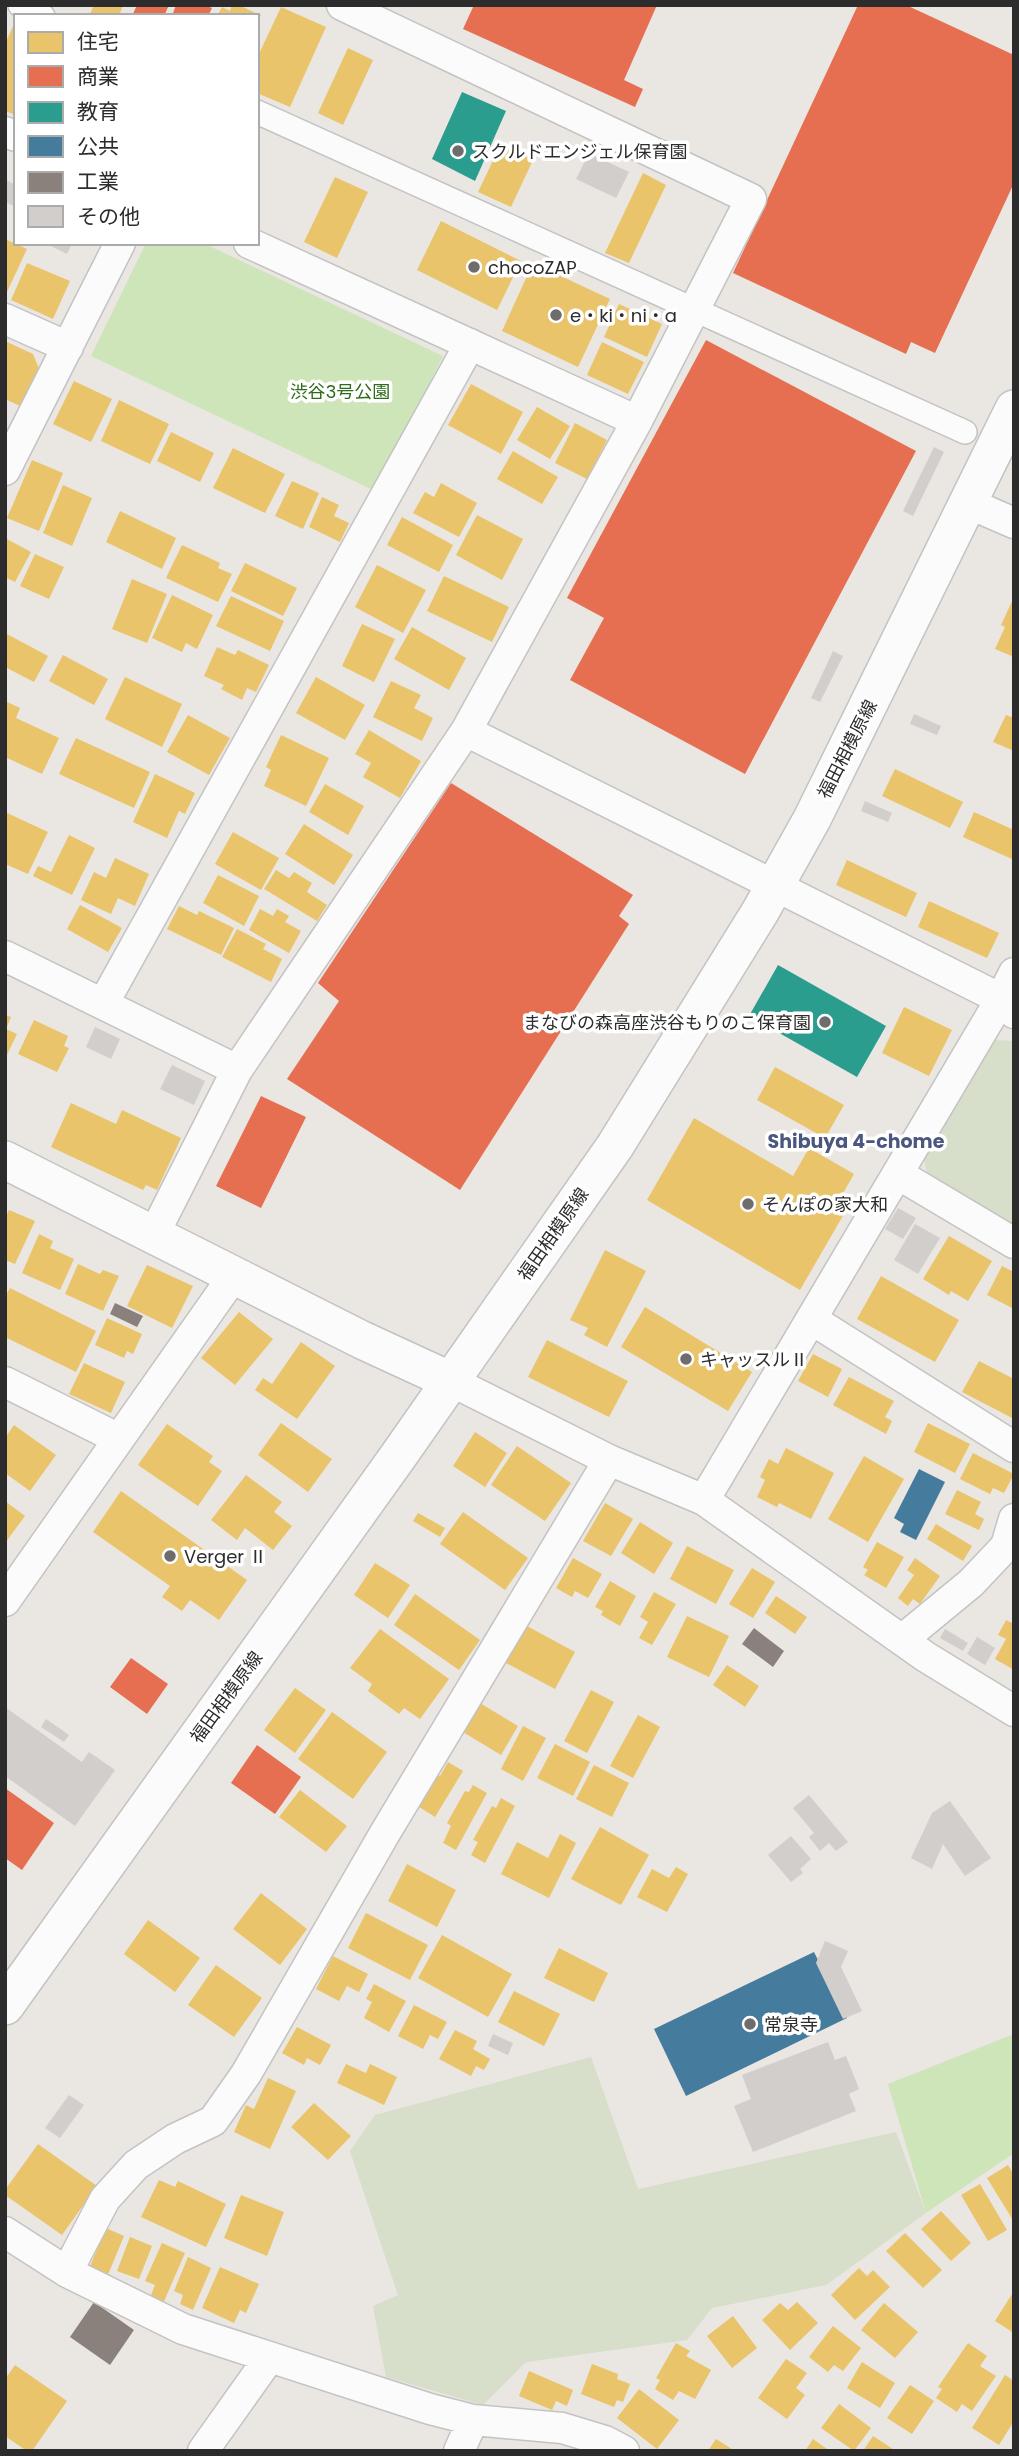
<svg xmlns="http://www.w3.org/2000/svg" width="1019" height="2456" font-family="Poppins,'Noto Sans JP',sans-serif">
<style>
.green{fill:#cee5ba}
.cemetery{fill:#d7dec9}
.homes{fill:#e9c46a}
.shops{fill:#e76f51}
.schools{fill:#2a9d8f}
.public{fill:#457b9d}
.industry{fill:#8a817c}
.building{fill:#d1cecb}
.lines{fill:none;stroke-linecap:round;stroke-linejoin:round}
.pedestrian-casing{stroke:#c4c3c3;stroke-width:26}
.minor-casing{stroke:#c4c3c3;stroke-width:33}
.tertiary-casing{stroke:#c4c3c3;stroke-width:40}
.pedestrian{stroke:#fcfbfb;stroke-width:23}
.minor{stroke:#fcfbfb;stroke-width:30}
.tertiary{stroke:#fcfbfb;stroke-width:37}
.poi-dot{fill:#6e6d6c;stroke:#fff;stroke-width:2.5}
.labels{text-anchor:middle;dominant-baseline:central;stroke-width:7;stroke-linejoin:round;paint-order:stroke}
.poi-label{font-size:18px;fill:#2c2c2c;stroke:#fff;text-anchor:start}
.park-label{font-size:18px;fill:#2f6c19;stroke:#fff}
.street-label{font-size:18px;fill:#2c2c2c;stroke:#fff}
.neighbourhood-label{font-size:19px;font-weight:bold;fill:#4b577e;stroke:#fff}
</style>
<rect width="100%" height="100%" fill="#eae6e2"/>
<!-- green -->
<path class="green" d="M146 243H203L443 356 375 491 91 356Z
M1014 2034V2153L926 2213 888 2084Z"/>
<!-- cemetery -->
<path class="cemetery" d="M993 1040 1014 1041V1227L928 1177 923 1157Z
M591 2057 638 2189 896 2132 926 2213 826 2285 712 2308 687 2340 526 2362 483 2405 386 2377 373 2306 398 2295 350 2151 375 2115Z"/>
<!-- homes -->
<path class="homes" d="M94 5H123L119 16H93L90 14Z
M232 5H239L262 16H217L222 7 230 11Z
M281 7 326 27 290 107 257 93V58Z
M13 26 16 108 13 114 5 111V44Z
M348 48 373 60 343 125 318 113Z
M501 144 533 160 511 207 478 192Z
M643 173 666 185 629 263 605 253Z
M335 177 368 192 337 258 304 242Z
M441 221 521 261 497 310 417 270Z
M5 239 27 249 7 292 5 290Z
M27 263 70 281 53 319 11 300Z
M533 263 610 299 578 367 502 331Z
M619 304 662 324 647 357 604 337Z
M5 341 33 354 40 371 22 407 5 399Z
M602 342 644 362 628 394 587 375Z
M74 381 112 399 91 442 53 424Z
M471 384 523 412 501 454 448 425Z
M119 400 169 424 150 464 101 441Z
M537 407 570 426 550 459 517 440Z
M575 423 607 440 587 479 555 463Z
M171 432 214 453 200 482 157 461Z
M233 448 285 474 265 513 213 488Z
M513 451 558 477 542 504 497 479Z
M32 460 63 473 39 531 7 518Z
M292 481 319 493 303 529 275 516Z
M441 483 477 503 459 537 413 513 425 492 434 497Z
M63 485 92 498 72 546 43 533Z
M322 497 339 505 334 516 349 523 340 542 309 527Z
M120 511 176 538 162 569 106 542Z
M477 515 523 539 502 580 456 555Z
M402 517 453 545 439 572 387 545Z
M5 538 31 552 15 582 5 577Z
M182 545 220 563 218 568 232 574 218 602 166 578Z
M35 554 64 567 49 599 20 586Z
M245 563 297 588 283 616 231 591Z
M377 565 426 590 403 633 355 607Z
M444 576 509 607 492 642 427 611Z
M132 579 167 594 147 643 112 629Z
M172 595 213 615 197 649 186 643 182 652 152 638Z
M231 596 284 621 270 651 216 626Z
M1014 597V657L995 649 1005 627 1001 625Z
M362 624 395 639 374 682 342 666Z
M412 627 466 658 449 690 394 659Z
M5 633 48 656 34 682 5 667Z
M217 647 235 655 238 650 269 665 256 692 247 688 242 700 221 689 224 685 204 676Z
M63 655 108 679 94 705 49 681Z
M125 677 182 704 162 747 105 719Z
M316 677 365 705 345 740 296 713Z
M391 681 421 695 414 708 433 718 422 741 373 717Z
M5 701 20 708 16 718 59 738 42 774 5 757Z
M188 715 230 738 209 775 167 752Z
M1006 715 1014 718V751L993 742Z
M369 730 421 761 400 798 363 777 371 763 355 754Z
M281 735 329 758 306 806 264 786 271 770 266 767Z
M76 738 150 772 134 808 59 774Z
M895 769 963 802 950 828 882 796Z
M155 774 195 793 185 814 179 811 167 838 133 822Z
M325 784 364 806 348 835 309 812Z
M5 812 48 832 28 874 5 864Z
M974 812 1014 830V860L963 837Z
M304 824 353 855 334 885 285 854Z
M233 832 279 858 261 890 215 864Z
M69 835 95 848 72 895 33 876 38 866 51 872Z
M115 858 149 874 135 906 118 898 111 914 81 900 94 872 106 878Z
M847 860 917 893 906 917 836 885Z
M276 870 289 878 294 872 312 883 307 892 327 905 317 921 264 889Z
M218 875 259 896 244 926 203 903Z
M929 901 999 933 987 958 918 927Z
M80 905 122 928 108 952 67 929Z
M179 906 197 915 199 911 234 928 221 955 167 929Z
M260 909 273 916 277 909 289 916 285 922 301 931 289 953 249 930Z
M237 929 266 944 263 949 282 959 271 982 222 957Z
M904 1007 952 1030 929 1076 882 1053Z
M5 1015 11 1017 6 1029 17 1034 5 1059Z
M34 1020 68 1036 64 1046 69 1048 57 1072 18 1054Z
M775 1067 844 1105 825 1138 757 1100Z
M71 1103 116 1124 122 1110 181 1138 157 1190 146 1185 143 1190 51 1147Z
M694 1118 793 1176 809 1148 854 1174 838 1202 848 1207 800 1290 647 1200Z
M9 1210 35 1221 15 1264 5 1260V1218Z
M39 1234 53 1241 50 1248 74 1259 60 1290 22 1273Z
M949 1236 992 1261 968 1301 951 1291 949 1295 923 1279Z
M605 1250 646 1271 607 1347 584 1335 588 1328 570 1320Z
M78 1264 100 1274 103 1270 119 1276 103 1311 65 1294Z
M147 1265 193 1286 172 1328 127 1306Z
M1002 1266 1014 1272V1309L987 1295Z
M881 1276 959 1320 935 1362 857 1319Z
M10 1288 96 1331 76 1372 5 1337V1297Z
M645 1307 752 1372 728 1411 621 1347Z
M239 1312 273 1339 235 1385 201 1358Z
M107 1318 142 1334 133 1354 127 1351 124 1358 95 1345Z
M547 1340 628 1381 609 1417 528 1377Z
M301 1342 335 1366 297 1419 255 1390 263 1378 272 1384Z
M813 1354 842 1369 828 1397 798 1381Z
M979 1361 1014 1379V1419L962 1392Z
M84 1363 125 1382 111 1413 69 1394Z
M849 1377 894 1401 885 1417 892 1421 886 1434 833 1405Z
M281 1423 332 1459 308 1492 258 1455Z
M928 1423 970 1444 955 1473 914 1452Z
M167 1424 213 1456 209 1462 222 1471 198 1506 138 1465Z
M14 1425 56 1455 30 1491 5 1473V1438Z
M475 1432 507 1453 485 1487 453 1466Z
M517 1446 571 1483 545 1521 491 1485Z
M786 1448 834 1473 811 1519 779 1503 777 1507 757 1497 765 1480 760 1477 769 1459 778 1464Z
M973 1453 1014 1474 1004 1493 993 1488 990 1494 960 1479Z
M864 1456 904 1479 868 1542 828 1519Z
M246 1475 282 1502 274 1512 292 1526 273 1550 245 1528 237 1540 211 1520Z
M957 1490 981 1502 975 1514 984 1519 979 1530 945 1514Z
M121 1491 247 1580 219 1620 190 1600 182 1611 162 1597 170 1586 93 1532Z
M5 1501 25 1516 5 1543Z
M605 1503 633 1519 611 1556 583 1541Z
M463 1512 528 1558 505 1590 440 1544Z
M418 1513 445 1528 440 1537 413 1521Z
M640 1522 673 1543 654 1574 621 1553Z
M936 1524 972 1546 963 1561 927 1539Z
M877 1542 904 1557 886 1588 864 1575 868 1570 863 1567Z
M687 1546 734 1570 716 1604 670 1579Z
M573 1558 602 1574 588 1598 575 1591 572 1597 556 1588Z
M915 1558 940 1576 920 1604 913 1599 908 1606 898 1598 914 1575 907 1570Z
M375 1563 410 1585 388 1618 354 1595Z
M752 1568 775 1582 753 1618 729 1604Z
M610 1581 636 1596 620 1626 601 1615 603 1611 595 1607Z
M654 1592 676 1604 652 1645 639 1638 648 1622 640 1617Z
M415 1594 480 1640 459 1670 394 1625Z
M776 1596 807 1617 795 1634 765 1613Z
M687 1616 729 1636 709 1677 667 1657Z
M1006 1620 1014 1624V1670L995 1659 1006 1639 998 1635Z
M525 1625 575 1652 555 1689 504 1662Z
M380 1629 449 1679 420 1719 404 1708 399 1714 368 1691 372 1684 350 1668Z
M727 1665 759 1686 745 1707 713 1685Z
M295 1688 326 1710 295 1753 264 1730Z
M591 1690 614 1702 587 1753 564 1741Z
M475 1700 518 1726 501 1755 458 1729Z
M332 1712 387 1752 353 1799 298 1759Z
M638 1715 660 1727 633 1778 610 1766Z
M523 1726 546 1738 523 1781 501 1769Z
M555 1744 590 1762 573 1796 537 1778Z
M448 1762 463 1771 435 1817 416 1805 435 1773 440 1776Z
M594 1765 629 1783 612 1817 576 1799Z
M473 1785 487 1793 456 1850 443 1843 451 1826 447 1823 465 1791 469 1792Z
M300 1790 347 1826 326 1852 279 1817Z
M501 1798 515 1806 485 1863 471 1855 478 1842 473 1840 492 1806 496 1808Z
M600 1827 649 1855 621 1905 571 1879Z
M560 1834 576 1843 549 1898 501 1874 517 1842 548 1858Z
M407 1864 456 1890 437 1927 388 1901Z
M676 1867 688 1874 667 1912 637 1897 652 1869 669 1878Z
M261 1893 307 1929 280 1965 233 1929Z
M366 1913 428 1945 410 1980 348 1948Z
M148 1920 200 1958 175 1992 124 1954Z
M442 1935 512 1974 488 2017 418 1978Z
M559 1948 608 1973 594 2002 544 1978Z
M333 1956 368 1974 359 1992 347 1986 339 2001 316 1989Z
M216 1965 262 1998 234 2037 188 2005Z
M374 1984 406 2001 389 2032 364 2018 372 2002 366 1999Z
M514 1991 560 2014 544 2046 498 2022Z
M414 2005 447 2022 438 2039 430 2035 423 2049 398 2036Z
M297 2027 331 2045 320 2065 307 2058 304 2065 282 2053Z
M455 2030 477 2041 473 2049 490 2059 484 2070 476 2066 471 2076 439 2059Z
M346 2064 366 2073 370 2064 397 2077 384 2105 337 2083Z
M268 2078 296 2091 270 2149 234 2132 246 2105 254 2109Z
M314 2103 351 2136 328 2160 291 2127Z
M38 2144 97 2186 62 2235 5 2195V2190Z
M1008 2165 1014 2175V2222L987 2178Z
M159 2180 175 2187 178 2181 226 2204 206 2247 141 2217Z
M980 2184 1007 2230 988 2241 961 2195Z
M241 2195 284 2212 267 2256 224 2238Z
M941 2211 971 2243 951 2261 921 2229Z
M106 2228 124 2236 107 2277 89 2269Z
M905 2233 942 2270 923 2288 886 2251Z
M130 2237 152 2246 139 2279 117 2271Z
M162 2243 185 2253 162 2306 149 2300 155 2285 145 2281Z
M188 2257 211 2268 193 2310 180 2304 183 2295 174 2291Z
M220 2267 259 2284 246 2313 240 2310 234 2323 202 2308Z
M859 2268 867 2276 873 2270 890 2287 855 2320 831 2295Z
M1014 2291V2333L995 2321Z
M797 2302 818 2323 790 2350 762 2320 780 2303 788 2310Z
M884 2303 918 2332 895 2358 861 2330Z
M733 2316 757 2348 732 2368 707 2336Z
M833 2326 861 2348 843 2371 834 2365 828 2372 809 2357Z
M676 2343 690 2351 686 2356 711 2370 695 2399 679 2391 673 2400 655 2389 660 2380 656 2378Z
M968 2343 987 2356 980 2366 996 2376 972 2411 962 2404 957 2412 936 2398 942 2389 938 2387Z
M786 2359 807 2373 796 2388 805 2395 787 2419 758 2398Z
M862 2362 895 2383 880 2408 847 2388Z
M592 2364 618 2374 617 2379 630 2384 623 2402 617 2400 614 2407 581 2394Z
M15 2365 67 2401 32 2451H27L5 2436V2379Z
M529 2371 573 2390 567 2406 556 2401 552 2410 519 2396Z
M1005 2375 1014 2381V2421L999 2445 972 2428Z
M910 2385 934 2401 912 2434 887 2418Z
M639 2389 679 2420 657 2449 617 2418Z
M839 2404 871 2428 854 2451 821 2428Z
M873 2436 896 2451H863Z
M716 2439 735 2451H708Z
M813 2439 830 2451H805Z"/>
<!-- shops -->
<path class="shops" d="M137 5H169L164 16H132Z
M176 5H205L212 8 208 16H172Z
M474 5H657L624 80 643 89 635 107 463 29Z
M858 5H906L1014 55V183L935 353 911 342 906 354 733 273Z
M706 340 916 451 745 774 570 680 604 618 567 598Z
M451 783 633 895 619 916 629 924 460 1190 287 1079 339 1001 318 983Z
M261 1096 306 1117 261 1208 216 1186Z
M131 1658 168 1684 147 1714 110 1687Z
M257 1745 301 1777 275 1814 231 1783Z
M5 1788 54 1823 22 1870 5 1858Z"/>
<!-- schools -->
<path class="schools" d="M462 92 506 111 475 181 432 159Z
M778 965 886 1026 857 1077 749 1016Z"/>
<!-- public -->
<path class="public" d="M919 1469 945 1482 916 1540 900 1532 904 1524 894 1518Z
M814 1952 847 2018 686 2096 654 2029Z"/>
<!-- industry -->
<path class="industry" d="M115 1303 143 1316 137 1327 110 1314Z
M754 1628 784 1651 773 1667 742 1644Z
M94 2302 134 2330 110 2365 70 2337Z"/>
<!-- building -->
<path class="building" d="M589 153 629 172 616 198 576 179Z
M6 180 16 185V207L5 202Z
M45 243H70L72 244 67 254Z
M934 447 944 452 913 516 903 511Z
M833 651 843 656 820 702 811 698Z
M914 714 941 726 937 735 910 724Z
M865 801 892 813 888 822 861 811Z
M95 1027 120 1039 111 1059 86 1047Z
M172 1065 205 1081 194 1105 160 1089Z
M898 1208 916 1218 903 1239 885 1229Z
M915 1224 940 1238 918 1274 894 1260Z
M945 1629 968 1643 963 1651 940 1638Z
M977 1637 995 1648 985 1665 967 1654Z
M5 1707 82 1762 89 1752 115 1770 75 1826 5 1776Z
M46 1719 69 1735 64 1742 41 1727Z
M809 1795 848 1842 836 1851 829 1843 820 1851 809 1837 814 1833 793 1808Z
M950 1801 991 1858 965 1876 943 1844 932 1869 911 1858 932 1813Z
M791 1836 811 1859 800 1869 803 1873 791 1882 768 1855Z
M825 1941 848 1951 841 1967 862 2011 843 2019 816 1963Z
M493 2034 513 2043 508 2055 488 2046Z
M828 2042 835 2060 846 2056 859 2089 849 2094 856 2111 753 2152 734 2106 751 2099 742 2075Z
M69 2095 84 2105 60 2138 45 2128Z"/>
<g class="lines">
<defs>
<path id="pedestrian" d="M20 5 43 16
M257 112 965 432"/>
<path id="minor" d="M5 132 16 136
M249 243 637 421
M5 319 68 347
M5 470 120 243
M968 503 1014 523
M466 731 1001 999 1014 1013
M5 956 237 1070
M103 1004 470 344
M898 1174 1014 1243
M154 1234 237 1070 466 731 637 421 751 199 342 5
M811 1319 1014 1447
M451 1381 609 1460 704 1500 926 1657 1014 1711
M5 1382 119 1439
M704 1500 1001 999 1014 973
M5 1601 235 1274
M903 1639 971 1583 1006 1546 1014 1519
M5 2232 67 2272 183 2329 430 2409 473 2420 562 2428 605 2441 624 2451
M67 2272 105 2199 136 2165 175 2139 213 2121 246 2074 385 1833 609 1460
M203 2451 269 2358
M459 2451 473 2420"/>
<path id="tertiary" d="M5 1160 362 1340 451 1381
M5 2006 399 1455 615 1146 760 912 812 819 1014 409"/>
</defs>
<!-- pedestrian casing -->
<use href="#pedestrian" class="pedestrian-casing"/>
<!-- minor casing -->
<use href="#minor" class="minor-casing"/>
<!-- tertiary casing -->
<use href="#tertiary" class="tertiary-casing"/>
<!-- pedestrian -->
<use href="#pedestrian" class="pedestrian"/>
<!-- minor -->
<use href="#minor" class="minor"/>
<!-- tertiary -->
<use href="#tertiary" class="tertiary"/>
</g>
<!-- markers -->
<g class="poi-dot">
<circle cx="458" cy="151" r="7"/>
<circle cx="474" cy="267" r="7"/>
<circle cx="556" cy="315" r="7"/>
<circle cx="825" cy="1022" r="7"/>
<circle cx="748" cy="1204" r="7"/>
<circle cx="686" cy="1359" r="7"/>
<circle cx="170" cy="1556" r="7"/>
<circle cx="750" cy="2024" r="7"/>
</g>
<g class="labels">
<!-- poi labels -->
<g class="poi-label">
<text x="472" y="151">スクルドエンジェル保育園</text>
<text x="488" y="267">chocoZAP</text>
<text x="570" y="315">e・ki・ni・a</text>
<text x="811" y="1022" text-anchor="end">まなびの森高座渋谷もりのこ保育園</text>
<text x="762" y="1204">そんぽの家大和</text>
<text x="700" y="1359">キャッスルⅡ</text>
<text x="184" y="1556">Verger Ⅱ</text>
<text x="764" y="2024">常泉寺</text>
</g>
<!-- park labels -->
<g class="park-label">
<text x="340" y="391">渋谷3号公園</text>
</g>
<!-- street labels -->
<g class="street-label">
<text transform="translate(847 749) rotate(-63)">福田相模原線</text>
<text transform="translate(553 1234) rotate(-55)">福田相模原線</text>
<text transform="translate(226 1697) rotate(-54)">福田相模原線</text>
</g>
<!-- neighbourhood labels -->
<g class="neighbourhood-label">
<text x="856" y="1141">Shibuya 4-chome</text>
</g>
</g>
<!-- border -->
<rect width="1019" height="2456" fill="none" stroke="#2c2c2c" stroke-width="14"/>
<!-- legend -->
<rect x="14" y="14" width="245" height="231" fill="#ffffff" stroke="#ababab" stroke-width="2"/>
<rect x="28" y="32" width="35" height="21" fill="#e9c46a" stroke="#ababab" stroke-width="2"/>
<text x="77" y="49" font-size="21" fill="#2c2c2c">住宅</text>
<rect x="28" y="66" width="35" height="21" fill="#e76f51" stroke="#ababab" stroke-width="2"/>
<text x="77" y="84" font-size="21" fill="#2c2c2c">商業</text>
<rect x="28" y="102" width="35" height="21" fill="#2a9d8f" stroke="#ababab" stroke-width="2"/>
<text x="77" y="119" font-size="21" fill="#2c2c2c">教育</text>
<rect x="28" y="136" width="35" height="21" fill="#457b9d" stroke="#ababab" stroke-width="2"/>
<text x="77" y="154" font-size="21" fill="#2c2c2c">公共</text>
<rect x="28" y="172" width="35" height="21" fill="#8a817c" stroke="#ababab" stroke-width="2"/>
<text x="77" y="189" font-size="21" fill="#2c2c2c">工業</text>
<rect x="28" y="206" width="35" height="21" fill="#d1cecb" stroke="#ababab" stroke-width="2"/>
<text x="77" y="224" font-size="21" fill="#2c2c2c">その他</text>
</svg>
